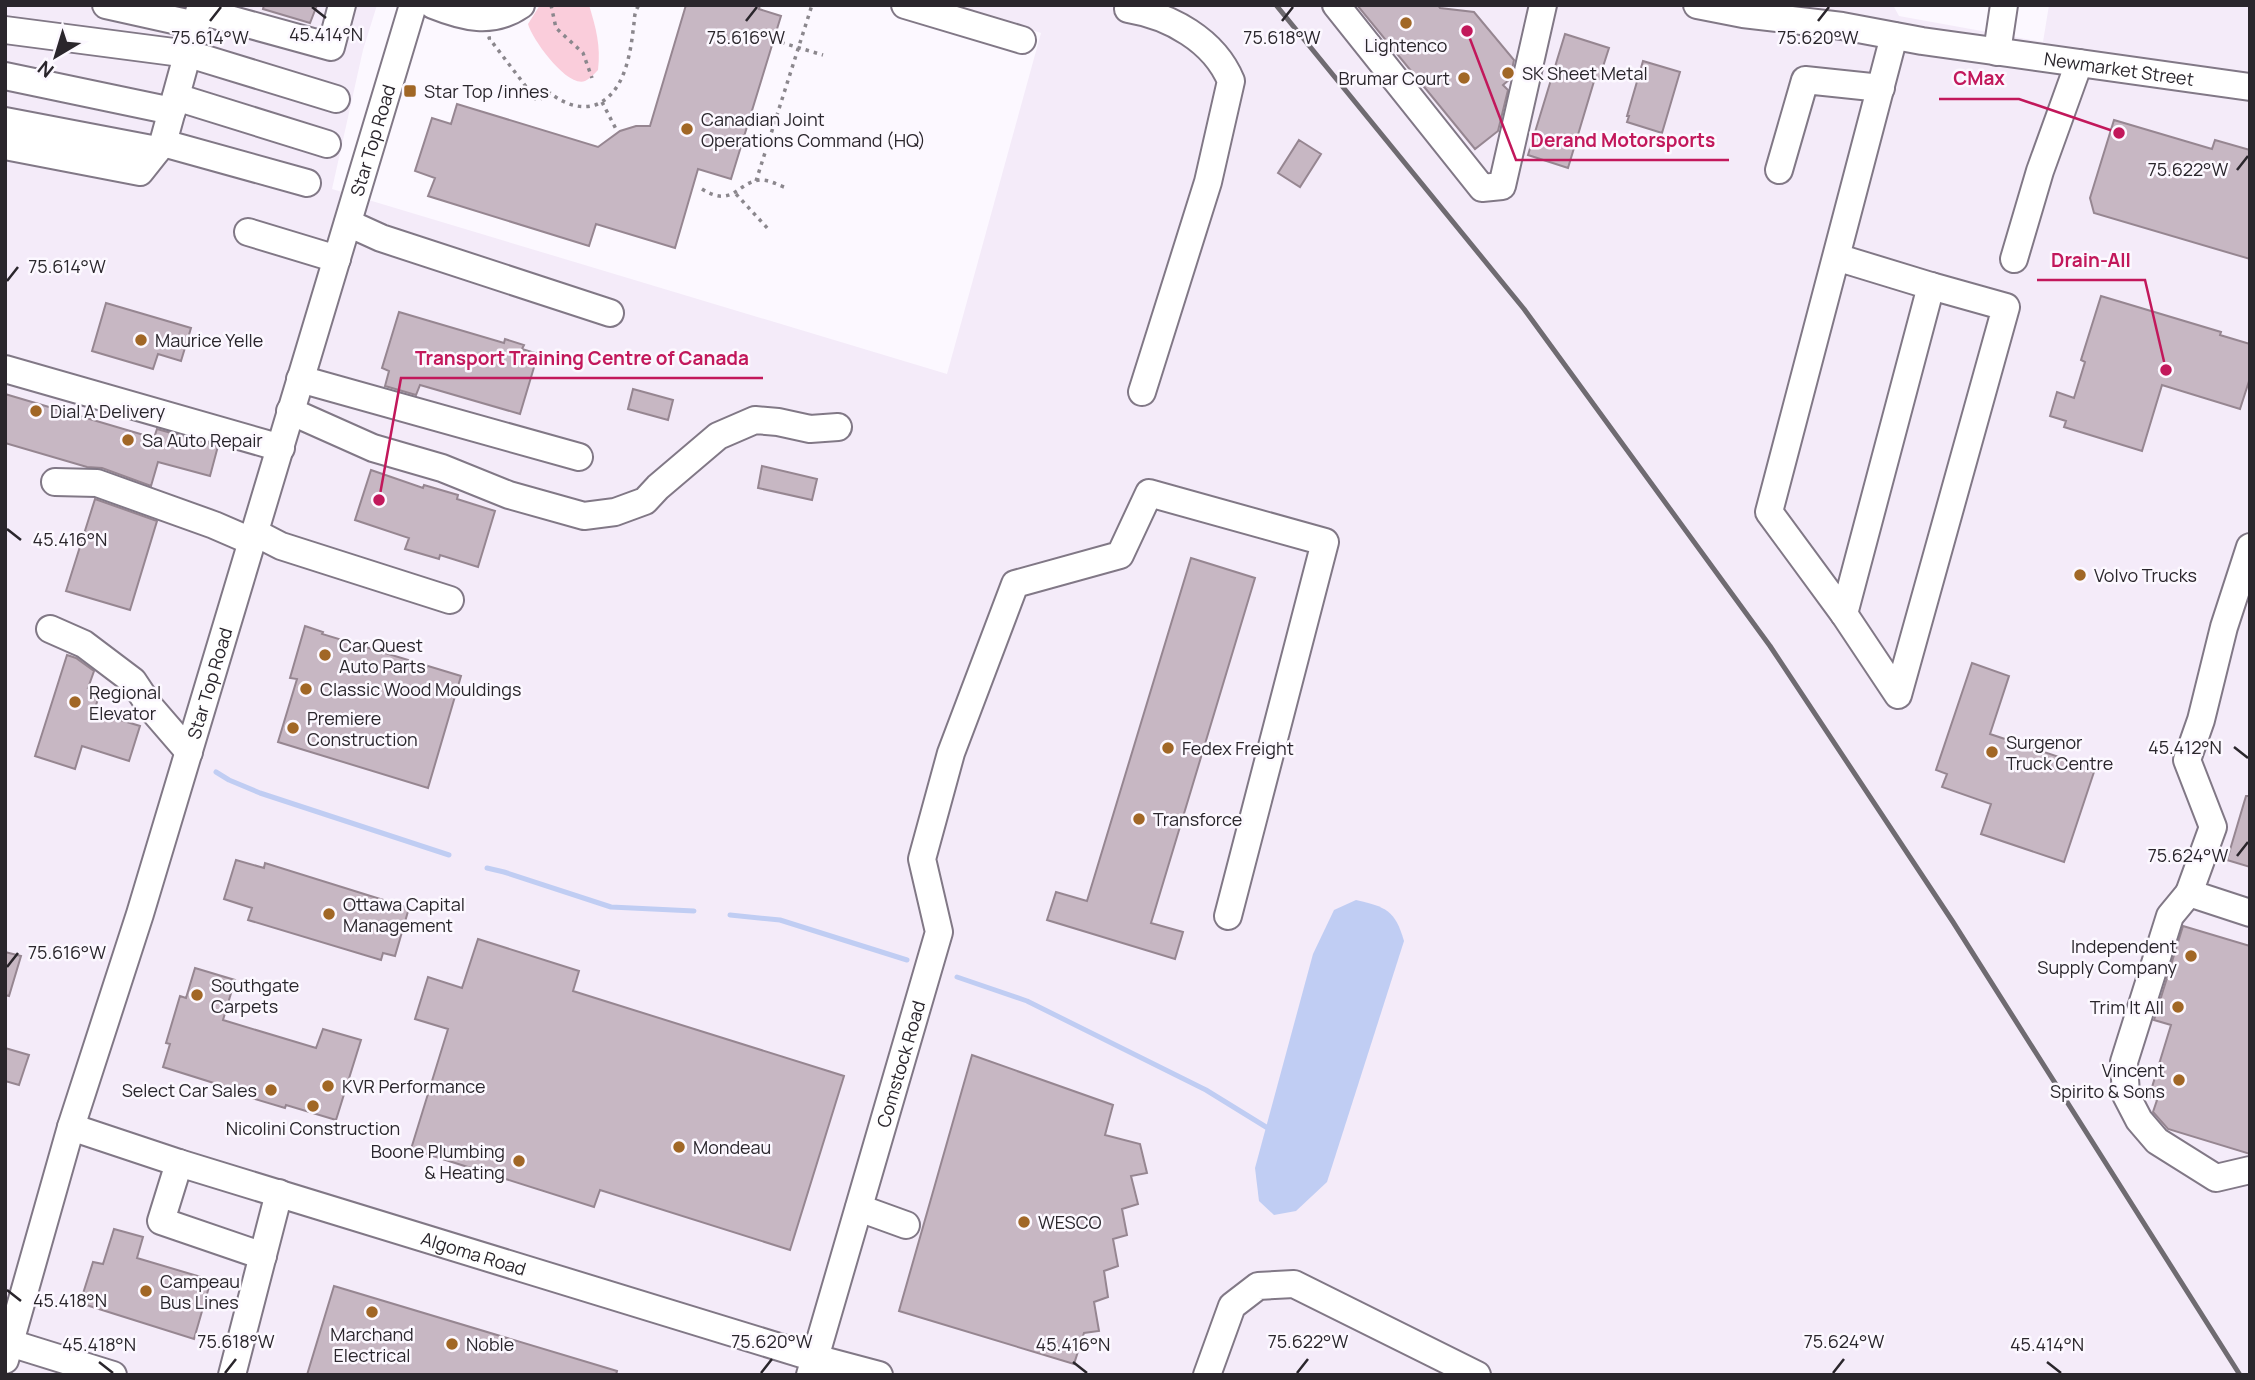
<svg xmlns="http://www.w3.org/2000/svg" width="2255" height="1380" font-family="Manrope,sans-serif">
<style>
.built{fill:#f4ebf9}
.green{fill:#facddb}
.water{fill:#c0cdf3}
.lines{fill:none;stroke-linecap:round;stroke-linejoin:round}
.stream{stroke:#c0cdf3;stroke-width:5}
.building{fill:#c7b7c3;stroke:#968691;stroke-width:2}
.minor-casing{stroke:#817886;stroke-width:30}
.path{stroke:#8b878d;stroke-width:3.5;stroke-dasharray:3.5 5;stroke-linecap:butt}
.minor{stroke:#fff;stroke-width:26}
.rail{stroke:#6f6b71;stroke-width:5}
.ticks{fill:none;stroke:#2a262c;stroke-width:2.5}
.poi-dot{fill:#a16726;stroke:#fcf8ff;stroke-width:2.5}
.labels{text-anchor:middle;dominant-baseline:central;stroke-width:5;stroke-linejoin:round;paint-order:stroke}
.poi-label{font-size:18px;fill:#2a262c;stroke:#fcf8ff;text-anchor:start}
.street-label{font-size:18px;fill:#2a262c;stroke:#fcf8ff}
.ticks-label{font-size:18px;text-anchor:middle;fill:#2a262c;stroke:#fcf8ff;stroke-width:5;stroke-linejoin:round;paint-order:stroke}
.leader{fill:none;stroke:#c2185b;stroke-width:2.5}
.callout-dot{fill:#c2185b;stroke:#fcf8ff;stroke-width:2.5}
.callout-label{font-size:19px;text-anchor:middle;font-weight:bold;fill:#c2185b;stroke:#fcf8ff;stroke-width:5;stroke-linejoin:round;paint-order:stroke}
</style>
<rect width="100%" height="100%" fill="#fcf8ff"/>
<!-- built -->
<path class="built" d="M5 5H377L363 50 332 189 947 374 1041 33 951 5H1893L1899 16 2043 42 2049 5H2250V1375H5Z"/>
<!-- green -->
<path class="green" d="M540 5H589C596 28 601 46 598 70 595 73 590 79 585 81 567 88 532 39 528 24Z"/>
<!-- water -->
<path class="water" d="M1356 900C1386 907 1395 910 1404 941L1327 1182 1296 1211 1274 1215 1259 1201 1255 1168 1313 954 1334 910Z"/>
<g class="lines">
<!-- stream -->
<path class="stream" d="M216 772 229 780 260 793 449 855
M487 868 504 872 611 907 694 911
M730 915 780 920 907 960
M957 977 1027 1001 1206 1090 1266 1127"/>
</g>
<!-- building -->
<path class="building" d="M264 5H317L310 23 263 9Z
M686 5H760L759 9 781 16 731 179 698 169 675 248 596 224 589 246 428 196 435 178 415 171 432 118 451 124 457 104 598 147 620 131 636 126H650Z
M1357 5H1438L1440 8 1474 12 1514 60 1510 79 1503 85 1508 90 1498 131 1475 149Z
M1565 34 1609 48 1599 79 1595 78 1568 168 1528 155Z
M1643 61 1680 72 1662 133 1627 122 1629 116H1627Z
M2114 120 2212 149 2215 140 2250 150V259L2094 213 2090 198Z
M1299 140 1321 154 1300 187 1278 173Z
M2101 296 2221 332 2220 335 2250 344V378L2240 409 2162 385 2142 451 2064 427 2066 421 2050 416 2057 392 2074 398 2085 362 2081 360Z
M106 303 191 328 181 361 158 354 153 369 92 351Z
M399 312 504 343 505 339 524 345 522 349 538 354 520 414 420 385 416 395 385 386 389 371 382 368Z
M633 389 673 400 668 420 628 409Z
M5 394 154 438 157 429 218 446 210 476 158 462 151 486 102 468 87 467 5 443Z
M762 466 817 479 812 500 758 488Z
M371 470 423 488 424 485 458 495 457 499 495 511 478 567 440 555 439 559 405 549 409 538 355 520Z
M95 499 157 521 130 610 66 591Z
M1191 558 1255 578 1151 923 1183 932 1175 959 1047 920 1056 892 1087 901Z
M305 626 323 632 322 634 461 676 428 788 278 742 297 679 290 678Z
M67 655 76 658 94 671 88 688 100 692 94 712 140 726 129 761 82 746 75 769 35 756Z
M1972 663 2009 676 1990 734 2095 769 2064 862 1981 834 1991 804 1942 787 1947 774 1936 770Z
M2246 796H2250V867L2227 860Z
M236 860 264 868 265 863 409 908 395 956 383 953 381 960 248 920 252 908 224 899Z
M2183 926 2250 946V1154L2168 1129 2153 1112 2157 1100 2149 1097 2171 1025 2154 1020Z
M478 939 579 971 573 991 844 1076 790 1250 600 1190 594 1207 411 1149 448 1029 415 1019 428 977 462 988Z
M5 952 21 956 9 996 5 995Z
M195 968 235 980 223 1020 316 1048 323 1029 361 1040 336 1120 286 1105 285 1108 235 1093 236 1090 163 1067 170 1044 166 1043 180 996 186 998Z
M5 1048 29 1055 19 1085 5 1081Z
M972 1055 1113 1105 1105 1135 1140 1144 1147 1173 1131 1176 1138 1204 1122 1209 1127 1235 1113 1239 1118 1266 1104 1271 1108 1297 1094 1302 1099 1331 1084 1333 1074 1364 899 1311Z
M114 1229 143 1237 137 1258 211 1280 194 1339 80 1303 93 1262 103 1264Z
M334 1286 617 1371 616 1375H307Z"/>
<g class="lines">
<defs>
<g id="minor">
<path d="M106 5 196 25"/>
<path d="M201 5 163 143 307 183"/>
<path d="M433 5C463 17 492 25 521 5"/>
<path d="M905 5 1022 40"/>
<path d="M1336 5 1482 188 1502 186 1543 5"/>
<path id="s1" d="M1697 5 1743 14 1842 26 1922 41 2250 87"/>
<path d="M1128 9C1170 16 1214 40 1231 81L1208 182 1142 392"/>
<path d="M200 11 331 47 342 5"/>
<path d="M5 30 189 54 336 99"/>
<path d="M1997 52 2004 5"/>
<path d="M5 76 172 111"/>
<path d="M176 97 327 144"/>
<path d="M5 121 157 150"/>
<path d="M5 146 140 172 163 143"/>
<path d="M1779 170 1805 80 1881 88"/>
<path d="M348 223 381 238 610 313"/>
<path d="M248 232 337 259"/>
<path d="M1836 257 1931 286 1844 614 1769 512 1894 36"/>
<path d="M2014 259 2040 171 2079 63"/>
<path d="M5 369 281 448"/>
<path d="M300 379 579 457"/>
<path d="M290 411 373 448 442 468 509 495 584 516 615 512 645 501 658 487 718 436 755 420 778 422 810 429 838 427"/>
<path d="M55 482 97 483 214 525 251 541"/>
<path d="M254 532 281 546 450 600"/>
<path d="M2250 547 2224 627 2201 720 2187 760 2213 827 2189 893 2250 913"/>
<path d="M1844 614 1898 695 2006 307 1931 286"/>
<path d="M50 629 84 644 133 681 151 708 189 752"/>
<path d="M2189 893 2170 916 2124 1062 2126 1095 2139 1120 2157 1141 2216 1178 2250 1170"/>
<path id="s2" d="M71 1127 179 1163 815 1358 879 1375"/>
<path d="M179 1163 161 1221 263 1256"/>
<path d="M859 1208 906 1225"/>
<path d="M10 1343 113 1375"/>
<path id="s3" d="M5 1360 71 1127 140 914 413 5"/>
<path d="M232 1375 279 1193"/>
<path id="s4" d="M810 1375 939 932 922 859 951 753 1015 584 1120 555 1149 493 1325 542 1228 916"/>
<path d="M1207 1375 1232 1306 1258 1286 1294 1284 1477 1375"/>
</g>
</defs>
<!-- minor casing -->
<use href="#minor" class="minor-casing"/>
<!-- path -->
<path class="path" d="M551 5 556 28 583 53 592 78
M491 38H489L537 101 550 93C563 103 579 110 595 105 623 95 630 57 633 31 635 20 633 14 639 5
M773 40 823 55
M602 102 617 131
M756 181 812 5
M702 189C733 209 738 181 761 180 769 180 776 184 784 187
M736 194 770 231"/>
<!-- minor -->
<use href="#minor" class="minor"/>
<!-- rail -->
<path class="rail" d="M1276 5 1524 309 1770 646 1953 922 2240 1375"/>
</g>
<!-- ticks -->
<path class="ticks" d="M312 7 326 18M210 21 221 7M746 21 757 7M1282 21 1293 7M1818 21 1829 7M2237 170 2248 156M7 281 18 267M7 529 21 540M2234 747 2248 758M2237 856 2248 842M7 967 18 953M7 1290 21 1301M99 1362 113 1373M1073 1362 1087 1373M2047 1362 2061 1373M225 1373 236 1359M761 1373 772 1359M1297 1373 1308 1359M1833 1373 1844 1359"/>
<!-- markers -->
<g class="poi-dot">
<circle cx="1406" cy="23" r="7"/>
<circle cx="1508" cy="73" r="7"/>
<circle cx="1464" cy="78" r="7"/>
<rect x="403" y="84" width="14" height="14" rx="3.5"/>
<circle cx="687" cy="129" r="7"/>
<circle cx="141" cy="340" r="7"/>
<circle cx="36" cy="411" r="7"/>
<circle cx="128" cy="440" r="7"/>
<circle cx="2080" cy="575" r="7"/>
<circle cx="325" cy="655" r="7"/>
<circle cx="306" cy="689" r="7"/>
<circle cx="75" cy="702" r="7"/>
<circle cx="293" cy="728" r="7"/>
<circle cx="1168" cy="748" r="7"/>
<circle cx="1992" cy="752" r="7"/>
<circle cx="1139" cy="819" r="7"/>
<circle cx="329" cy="914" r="7"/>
<circle cx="2191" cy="956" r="7"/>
<circle cx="197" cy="995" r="7"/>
<circle cx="2178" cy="1007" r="7"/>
<circle cx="2179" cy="1080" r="7"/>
<circle cx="328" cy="1086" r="7"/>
<circle cx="271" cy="1090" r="7"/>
<circle cx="313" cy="1106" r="7"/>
<circle cx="679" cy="1147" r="7"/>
<circle cx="519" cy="1161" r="7"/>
<circle cx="1024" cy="1222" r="7"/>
<circle cx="146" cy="1291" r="7"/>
<circle cx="372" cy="1312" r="7"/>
<circle cx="452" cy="1344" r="7"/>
</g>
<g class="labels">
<!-- poi labels -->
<g class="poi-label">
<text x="1406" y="45" text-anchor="middle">Lightenco</text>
<text x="1522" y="73">SK Sheet Metal</text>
<text x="1450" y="78" text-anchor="end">Brumar Court</text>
<text x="424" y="91">Star Top /innes</text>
<text x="701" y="119">Canadian Joint<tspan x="701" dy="21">Operations Command (HQ)</tspan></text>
<text x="155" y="340">Maurice Yelle</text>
<text x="50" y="411">Dial A Delivery</text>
<text x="142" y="440">Sa Auto Repair</text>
<text x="2094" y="575">Volvo Trucks</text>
<text x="339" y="645">Car Quest<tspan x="339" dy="21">Auto Parts</tspan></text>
<text x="320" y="689">Classic Wood Mouldings</text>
<text x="89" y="692">Regional<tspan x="89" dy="21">Elevator</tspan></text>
<text x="307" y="718">Premiere<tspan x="307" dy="21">Construction</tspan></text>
<text x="2006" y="742">Surgenor<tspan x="2006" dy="21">Truck Centre</tspan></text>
<text x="1182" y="748">Fedex Freight</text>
<text x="1153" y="819">Transforce</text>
<text x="343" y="904">Ottawa Capital<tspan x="343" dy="21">Management</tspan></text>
<text x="2177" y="946" text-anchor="end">Independent<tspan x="2177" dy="21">Supply Company</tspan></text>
<text x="211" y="985">Southgate<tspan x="211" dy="21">Carpets</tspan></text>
<text x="2164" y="1007" text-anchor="end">Trim It All</text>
<text x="2165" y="1070" text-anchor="end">Vincent<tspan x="2165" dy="21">Spirito &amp; Sons</tspan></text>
<text x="342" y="1086">KVR Performance</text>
<text x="257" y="1090" text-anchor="end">Select Car Sales</text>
<text x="313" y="1128" text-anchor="middle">Nicolini Construction</text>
<text x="693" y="1147">Mondeau</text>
<text x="505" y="1151" text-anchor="end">Boone Plumbing<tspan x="505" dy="21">&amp; Heating</tspan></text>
<text x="1038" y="1222">WESCO</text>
<text x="160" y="1281">Campeau<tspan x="160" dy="21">Bus Lines</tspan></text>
<text x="372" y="1334" text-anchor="middle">Marchand<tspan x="372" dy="21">Electrical</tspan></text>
<text x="466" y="1344">Noble</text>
</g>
<!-- street labels -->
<g class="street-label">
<text stroke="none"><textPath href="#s1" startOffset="427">Newmarket Street</textPath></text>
<text stroke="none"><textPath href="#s3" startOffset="1274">Star Top Road</textPath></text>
<text stroke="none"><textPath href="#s3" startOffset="707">Star Top Road</textPath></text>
<text stroke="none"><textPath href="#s4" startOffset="324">Comstock Road</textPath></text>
<text stroke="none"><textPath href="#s2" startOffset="422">Algoma Road</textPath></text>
</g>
</g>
<g class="ticks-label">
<text x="326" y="41">45.414°N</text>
<text x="1818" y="44">75.620°W</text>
<text x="210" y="44">75.614°W</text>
<text x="746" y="44">75.616°W</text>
<text x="1282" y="44">75.618°W</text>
<text x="2188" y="176">75.622°W</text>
<text x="67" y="273">75.614°W</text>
<text x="70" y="546">45.416°N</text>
<text x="2185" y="754">45.412°N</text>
<text x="2188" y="862">75.624°W</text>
<text x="67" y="959">75.616°W</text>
<text x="70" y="1307">45.418°N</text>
<text x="236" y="1348">75.618°W</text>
<text x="772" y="1348">75.620°W</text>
<text x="1308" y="1348">75.622°W</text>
<text x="1844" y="1348">75.624°W</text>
<text x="99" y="1351">45.418°N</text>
<text x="1073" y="1351">45.416°N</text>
<text x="2047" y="1351">45.414°N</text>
</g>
<!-- callouts -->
<path class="leader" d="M2119 133L2019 99H1939M1467 31L1516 160H1729M2166 370L2145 280H2037M379 500L401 378H763"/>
<g class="callout-dot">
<circle cx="2119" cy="133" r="7"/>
<circle cx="1467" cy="31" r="7"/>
<circle cx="2166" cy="370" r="7"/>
<circle cx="379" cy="500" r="7"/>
</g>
<g class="callout-label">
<text x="1979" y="85">CMax</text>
<text x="1623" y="147">Derand Motorsports</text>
<text x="2091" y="267">Drain-All</text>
<text x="582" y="365">Transport Training Centre of Canada</text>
</g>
<!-- border -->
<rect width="2255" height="1380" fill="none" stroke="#2a262c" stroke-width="14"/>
<!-- north arrow -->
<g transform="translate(56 56) rotate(218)" stroke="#fcf8ff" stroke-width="5" paint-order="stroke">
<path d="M0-5L12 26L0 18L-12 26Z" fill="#2a262c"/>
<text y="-10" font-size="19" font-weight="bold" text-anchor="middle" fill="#2a262c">N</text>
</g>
</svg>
